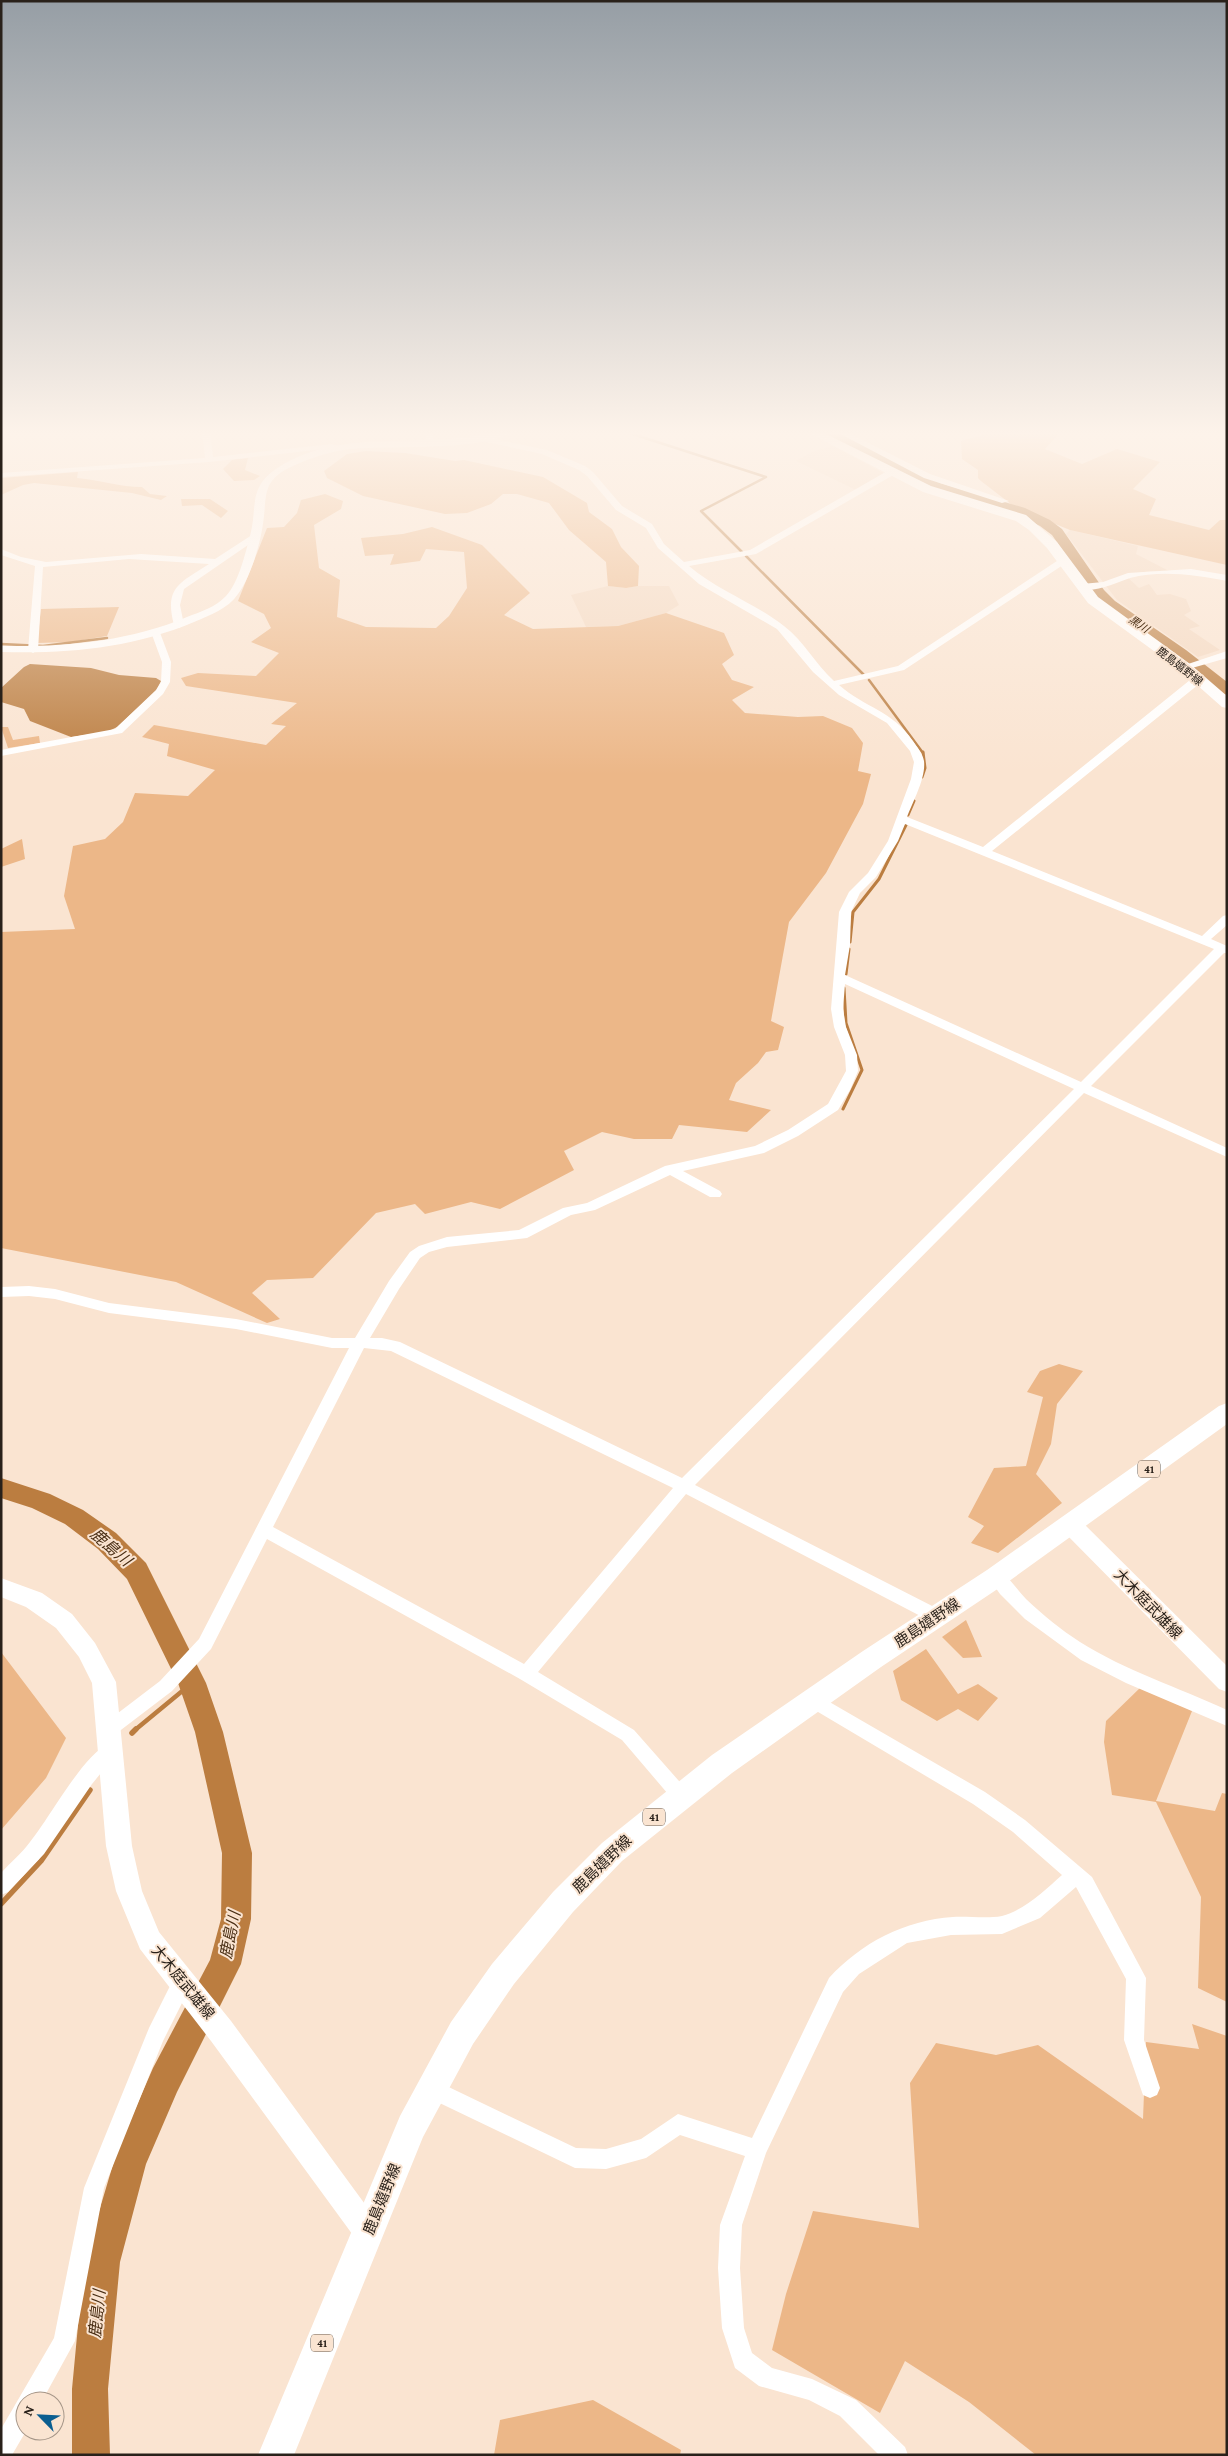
<svg xmlns="http://www.w3.org/2000/svg" width="1228" height="2456" font-family="'Crimson Pro','Noto Sans JP',serif">
<style>
.built{fill:#f4d8c0}
.green{fill:#ecb788}
.water{fill:#bb7d40}
.lines{fill:none;stroke-linecap:round;stroke-linejoin:round}
.stream-far3{stroke:#bb7d40;stroke-width:2.5}
.stream-far2{stroke:#bb7d40;stroke-width:3}
.stream-far1{stroke:#bb7d40;stroke-width:4.5}
.stream{stroke:#bb7d40;stroke-width:5.5}
.river{fill:#bb7d40;fill-rule:evenodd}
.minor{fill:#fff;fill-rule:evenodd}
.tertiary{fill:#fff;fill-rule:evenodd}
.secondary{fill:#fff;fill-rule:evenodd}
.primary{fill:#fff;fill-rule:evenodd}
.labels{text-anchor:middle;dominant-baseline:central;stroke-width:4;stroke-linejoin:round;paint-order:stroke}
.far-water-label{font-size:11px;font-style:italic;fill:#492e14;stroke:#fae4d1}
.far-street-label{font-size:11px;fill:#29211a;stroke:#fae4d1}
.shield{fill:#fae4d1;stroke:#685c51;stroke-width:1}
.shield-label{font-size:11px;font-weight:bold;fill:#29211a}
.near-street-label{font-size:15px;fill:#29211a;stroke:#fae4d1}
.near-water-label{font-size:16px;font-style:italic;fill:#492e14;stroke:#fae4d1}
</style>
<rect width="100%" height="100%" fill="#fae4d1"/>
<!-- built -->
<path class="built" d="M691 430H742L722 440Z
M833 446 885 474 856 490 796 461 814 451Z
M1070 530 1138 546 1136 554 1171 572 1150 571 1125 575 1139 588 1149 584 1157 595 1170 594 1186 599 1191 611 1184 615 1200 626 1189 629 1220 650 1198 657 1117 600 1066 534Z
M608 586 626 588 638 586H669L679 605 666 613 618 626 586 627 571 595Z"/>
<!-- green -->
<path class="green" d="M1000 430H1060L1057 436 1045 449 1082 464 1117 449 1160 462 1133 489 1156 499 1149 515 1209 530 1220 520H1227V565L1070 530 1016 508 981 481 978 478V470L962 459 961 441Z
M366 451 405 453 455 461 464 460 543 477 587 503 589 512 612 529 621 547 639 566 638 586 626 588 608 586 606 562 569 530 549 503 517 494H503L491 504 467 513 445 514 363 496 327 478 324 471 347 454Z
M248 458 245 470 260 476 254 480 234 481 223 469 232 460Z
M78 472 77 478C100 480 120 487 142 487L150 494 167 496 161 500 132 493 34 483 23 485 1 495V478Z
M325 494 343 501 341 509 314 525 319 568 340 580 337 617 366 627 436 628 449 616 467 588 464 552 426 549 420 561 390 565 394 554 365 556 361 538 403 534 432 527 482 545 530 593 504 615 533 629 618 626 666 613 724 633 734 655 722 664 732 680 754 687 732 700 745 713 798 717 823 716 852 728 863 743 858 771 871 774 863 804 826 873 789 922 771 1021 784 1027 778 1050 766 1052 758 1063 736 1083 729 1100 771 1110 747 1132 679 1125 672 1139H634L602 1132 564 1151 574 1170 500 1209 471 1202 425 1214 415 1204 376 1213 313 1278 267 1280 252 1293 280 1319 267 1323 176 1282 1 1248V932L75 929 64 896 73 846 105 839 123 822 135 793 188 796 215 770 167 756 169 744 142 737 154 725 266 745 286 726 271 724 297 703 186 686 181 678 198 673 256 676 279 653 251 642 271 628 264 614 238 601 267 528 284 527 297 513 301 500Z
M181 499H210L228 511 221 518 202 505 182 506Z
M119 607 107 636 70 642 37 643 41 609Z
M1 727H8L13 740 39 736 40 743 8 748Z
M22 839 25 859 1 867V849Z
M1059 1364 1083 1371 1057 1404 1051 1444 1036 1474 1062 1503 998 1553 971 1543 984 1526 968 1517 994 1468 1026 1466 1043 1397 1027 1392 1040 1371Z
M966 1620 982 1657 963 1658 942 1637Z
M926 1649 958 1694 978 1684 998 1698 978 1721 958 1709 937 1721 901 1700 893 1671Z
M1 1652 66 1738 46 1778 1 1830Z
M1143 1685 1194 1706 1156 1801 1215 1811 1222 1793 1227 1794V2002L1198 1988 1201 1897 1156 1802 1112 1795 1104 1742 1106 1721Z
M1192 2024 1227 2036V2455H1036L969 2402 905 2361 880 2413 772 2350 786 2294 813 2211 919 2228 910 2083 936 2043 996 2055 1038 2045 1143 2119 1146 2042 1199 2049Z
M593 2400 681 2450 680 2455H494L500 2420Z"/>
<!-- water -->
<path class="water" d="M30 664 91 668 119 675 156 678 161 681 156 691 117 727 107 732 71 737 30 721 24 709 1 702V688L24 667Z"/>
<g class="lines">
<!-- stream-far3 -->
<path class="stream-far3" d="M620 430 766 477 701 511 742 552
M746 556 864 675
M1 644 43 646 107 638
M869 680 923 753"/>
<!-- stream-far2 -->
<path class="stream-far2" d="M922 777 925 768 923 752
M908 815 914 801
M850 942 853 912 879 879 906 825
M846 974 849 949
M843 1109 862 1070 846 1023 844 988"/>
<!-- stream-far1 -->
<path class="stream-far1" d="M135 1730 192 1683"/>
<!-- stream -->
<path class="stream" d="M132 1733 136 1729
M1 1904 41 1861 90 1790"/>
<!-- river -->
<path class="river" d="M818 430H833L940 483 1025 508 1050 520 1062 529 1104 590 1115 601 1186 650 1227 682V695L1221 693 1176 656 1105 607 1094 596 1052 535 1040 526 1015 514 930 489 820 433Z
M1 1478 50 1494 83 1510 116 1533 146 1563 206 1683 223 1732 252 1853 251 1919 241 1964 177 2092 146 2164 120 2262 108 2389 110 2455H72V2389L84 2262 117 2151 153 2068 210 1960 221 1919 222 1853 195 1732 178 1683 127 1579 98 1549 65 1524 32 1508 1 1498Z"/>
<!-- minor -->
<path class="minor" d="M202 430H210L213 457 332 444 347 448 343 450 332 448 209 462 1 477V473L205 458Z
M424 430H432L435 446 428 444Z
M833 430H843L930 474 1009 501 1002 503 924 478Z
M485 437 547 450 585 466 593 472 622 506 652 524 664 544 684 562 750 550 889 470H895V474L756 554 689 566C718 591 755 603 784 626 804 641 815 664 834 681L898 666 1060 559H1066V563L904 670 839 685C865 708 892 710 913 741 917 747 923 754 924 761 926 778 913 801 907 817L983 847 1190 680 1199 677 1204 680 992 851 1202 936 1223 916 1227 915V925L1211 939 1227 946V953H1224L1091 1086 1227 1148V1157L1084 1093 695 1485 942 1611 944 1616 942 1621 936 1623 930 1621 686 1494 538 1672 634 1730 686 1789 689 1795 686 1801 680 1803 674 1801 622 1740 520 1679 267 1539 211 1649 172 1691 113 1736 107 1739 101 1736 98 1731 101 1726 160 1681 199 1639 349 1348H332L236 1329 109 1313 55 1299 29 1296 1 1297V1287L29 1286 55 1289 109 1303 236 1319 332 1338H355L389 1281 410 1252 419 1246 447 1237 519 1230 563 1208 587 1203 665 1166 755 1146 788 1130 828 1104 846 1071 845 1055 834 1027 831 1009 839 912 849 892 868 873 888 841 911 779 914 762 910 751 887 723 839 695 813 672 777 629 699 584 658 548 646 528 616 510 587 476 579 470 542 454 482 441V437ZM905 824 1214 949 1081 1082 845 975 850 945 851 912 860 893 876 877 898 841ZM845 984 1074 1089 682 1478 400 1342 382 1338H370L399 1289 420 1258 429 1252 447 1247 527 1238 571 1215 595 1210 670 1175 710 1197H720L722 1194 720 1191 683 1171 764 1153 798 1136 838 1110 850 1090 858 1071 857 1055 846 1027 843 1009ZM364 1348 391 1351 673 1488 524 1664 273 1527Z
M255 533 259 536 258 538 184 589 180 605 184 625 179 628 174 625C164 587 180 583 209 564L129 559 43 567 38 650 33 653 28 650 35 566 1 555V549L21 557 46 562 141 554 215 559Z
M1191 569 1227 575V581C1196 575 1161 570 1130 578 1117 582 1089 596 1078 587L1082 584 1103 582 1128 573Z
M156 629 159 630 171 662 170 682 163 694 122 733 1 756V750L115 729 156 690 161 682 162 662 151 632Z
M996 1570C1008 1574 1017 1590 1026 1599 1043 1615 1061 1630 1080 1642 1126 1671 1178 1687 1227 1710V1726L1126 1683 1081 1660 1025 1619 1000 1594 988 1577 990 1572Z
M814 1693 985 1792 1025 1820 1092 1877 1146 1978 1144 2040 1160 2088 1157 2095 1150 2098 1143 2095 1124 2040 1126 1979 1076 1887 1040 1918 1002 1934 951 1935 907 1943 859 1974 843 1992 766 2153 742 2225 740 2268 744 2328 752 2353 772 2368 812 2379 856 2400 905 2447 908 2455H879L840 2416 809 2400 759 2386 735 2368 722 2328 718 2268 720 2225 745 2156 680 2135 646 2158 606 2169 575 2168 425 2096 422 2089 425 2082 432 2079 576 2148 606 2149 641 2139 678 2114 752 2138 829 1978C861 1943 905 1920 953 1917 968 1916 987 1919 1002 1916 1026 1909 1044 1891 1062 1875L1013 1832 973 1804 808 1706 805 1701 808 1696Z
M109 1744 115 1746 118 1752 92 1784 44 1854 8 1892 1 1895V1873C11 1862 22 1853 30 1842 49 1819 84 1753 109 1744Z
M183 1972 190 1974 193 1981 163 2041 104 2188 75 2341 42 2401H25L26 2431 12 2455H1V2429L54 2338 84 2188 149 2028 176 1974Z"/>
<!-- tertiary -->
<path class="tertiary" d="M500 430H514C489 452 385 445 350 449 333 451 317 456 302 462 257 480 269 493 262 530 258 551 250 577 238 594 228 609 210 615 194 622 132 648 68 654 1 652V646C65 647 127 642 187 617 200 612 216 607 226 596 239 582 245 554 250 536 258 507 247 487 279 467 345 425 428 452 500 430Z
M1227 651V658L1185 670 1179 667Z"/>
<!-- secondary -->
<path class="secondary" d="M1070 1515 1078 1518 1227 1666V1692L1219 1689 1062 1530 1059 1524 1062 1518Z
M1 1578 42 1593 72 1614 95 1643 116 1682 132 1846 142 1891 159 1932 231 2021 378 2222 382 2232 378 2242 368 2246 358 2242 211 2041 140 1949 116 1891 106 1846 92 1683 79 1657 56 1628 26 1607 1 1597Z"/>
<!-- primary -->
<path class="primary" d="M803 430H818L931 486 1026 515 1057 542 1098 597 1190 664 1227 696V708L1222 707 1180 670 1088 603 1047 548 1029 530 1016 521 923 492Z
M1227 1403V1424L1005 1584 881 1667 732 1773 622 1861 573 1912 514 1984 473 2044 423 2137 294 2455H258L400 2116 451 2022 492 1964 553 1892 602 1843 712 1755 863 1651 987 1570 1219 1406Z"/>
</g>
<!-- sky -->
<linearGradient id="sky" x2="0" y2="1"><stop stop-color="#969ea5"/><stop offset="0.56" stop-color="#fdf3ea"/><stop offset="1" stop-color="#fdf3ea" stop-opacity="0"/></linearGradient>
<rect width="1228" height="774" fill="url(#sky)"/>
<g class="labels">
<!-- far-water labels -->
<g class="far-water-label">
<text transform="translate(1139 624) rotate(34)">黒川</text>
</g>
<!-- far-street labels -->
<g class="far-street-label">
<text transform="translate(1180 666) rotate(38)">鹿島嬉野線</text>
</g>
<!-- shield labels -->
<g class="shield">
<rect x="1138" y="1460.5" width="22" height="17" rx="4"/>
<rect x="643" y="1808.5" width="22" height="17" rx="4"/>
<rect x="311" y="2334.5" width="22" height="17" rx="4"/>
</g>
<g class="shield-label">
<text x="1149" y="1469">41</text>
<text x="654" y="1817">41</text>
<text x="322" y="2343">41</text>
</g>
<!-- near-street labels -->
<g class="near-street-label">
<text transform="translate(1148 1604) rotate(46)">大木庭武雄線</text>
<text transform="translate(927 1623) rotate(-34)">鹿島嬉野線</text>
<text transform="translate(602 1864) rotate(-44)">鹿島嬉野線</text>
<text transform="translate(183 1982) rotate(51)">大木庭武雄線</text>
<text transform="translate(382 2199) rotate(-68)">鹿島嬉野線</text>
</g>
<!-- near-water labels -->
<g class="near-water-label">
<text transform="translate(111 1547) rotate(41)">鹿島川</text>
<text transform="translate(230 1935) rotate(-79)">鹿島川</text>
<text transform="translate(97 2314) rotate(-84)">鹿島川</text>
</g>
</g>
<!-- border -->
<rect width="1228" height="2456" fill="none" stroke="#29211a" stroke-width="5"/>
<!-- north arrow -->
<g transform="translate(40 2416) rotate(294)"><circle r="24" fill="#fae4d1" stroke="#a69688"/>
<path d="M0-4L9 19L0 12L-9 19Z" fill="#0b5e90"/>
<text y="-8" font-size="14" font-weight="bold" text-anchor="middle" fill="#29211a">N</text>
</g>
</svg>
